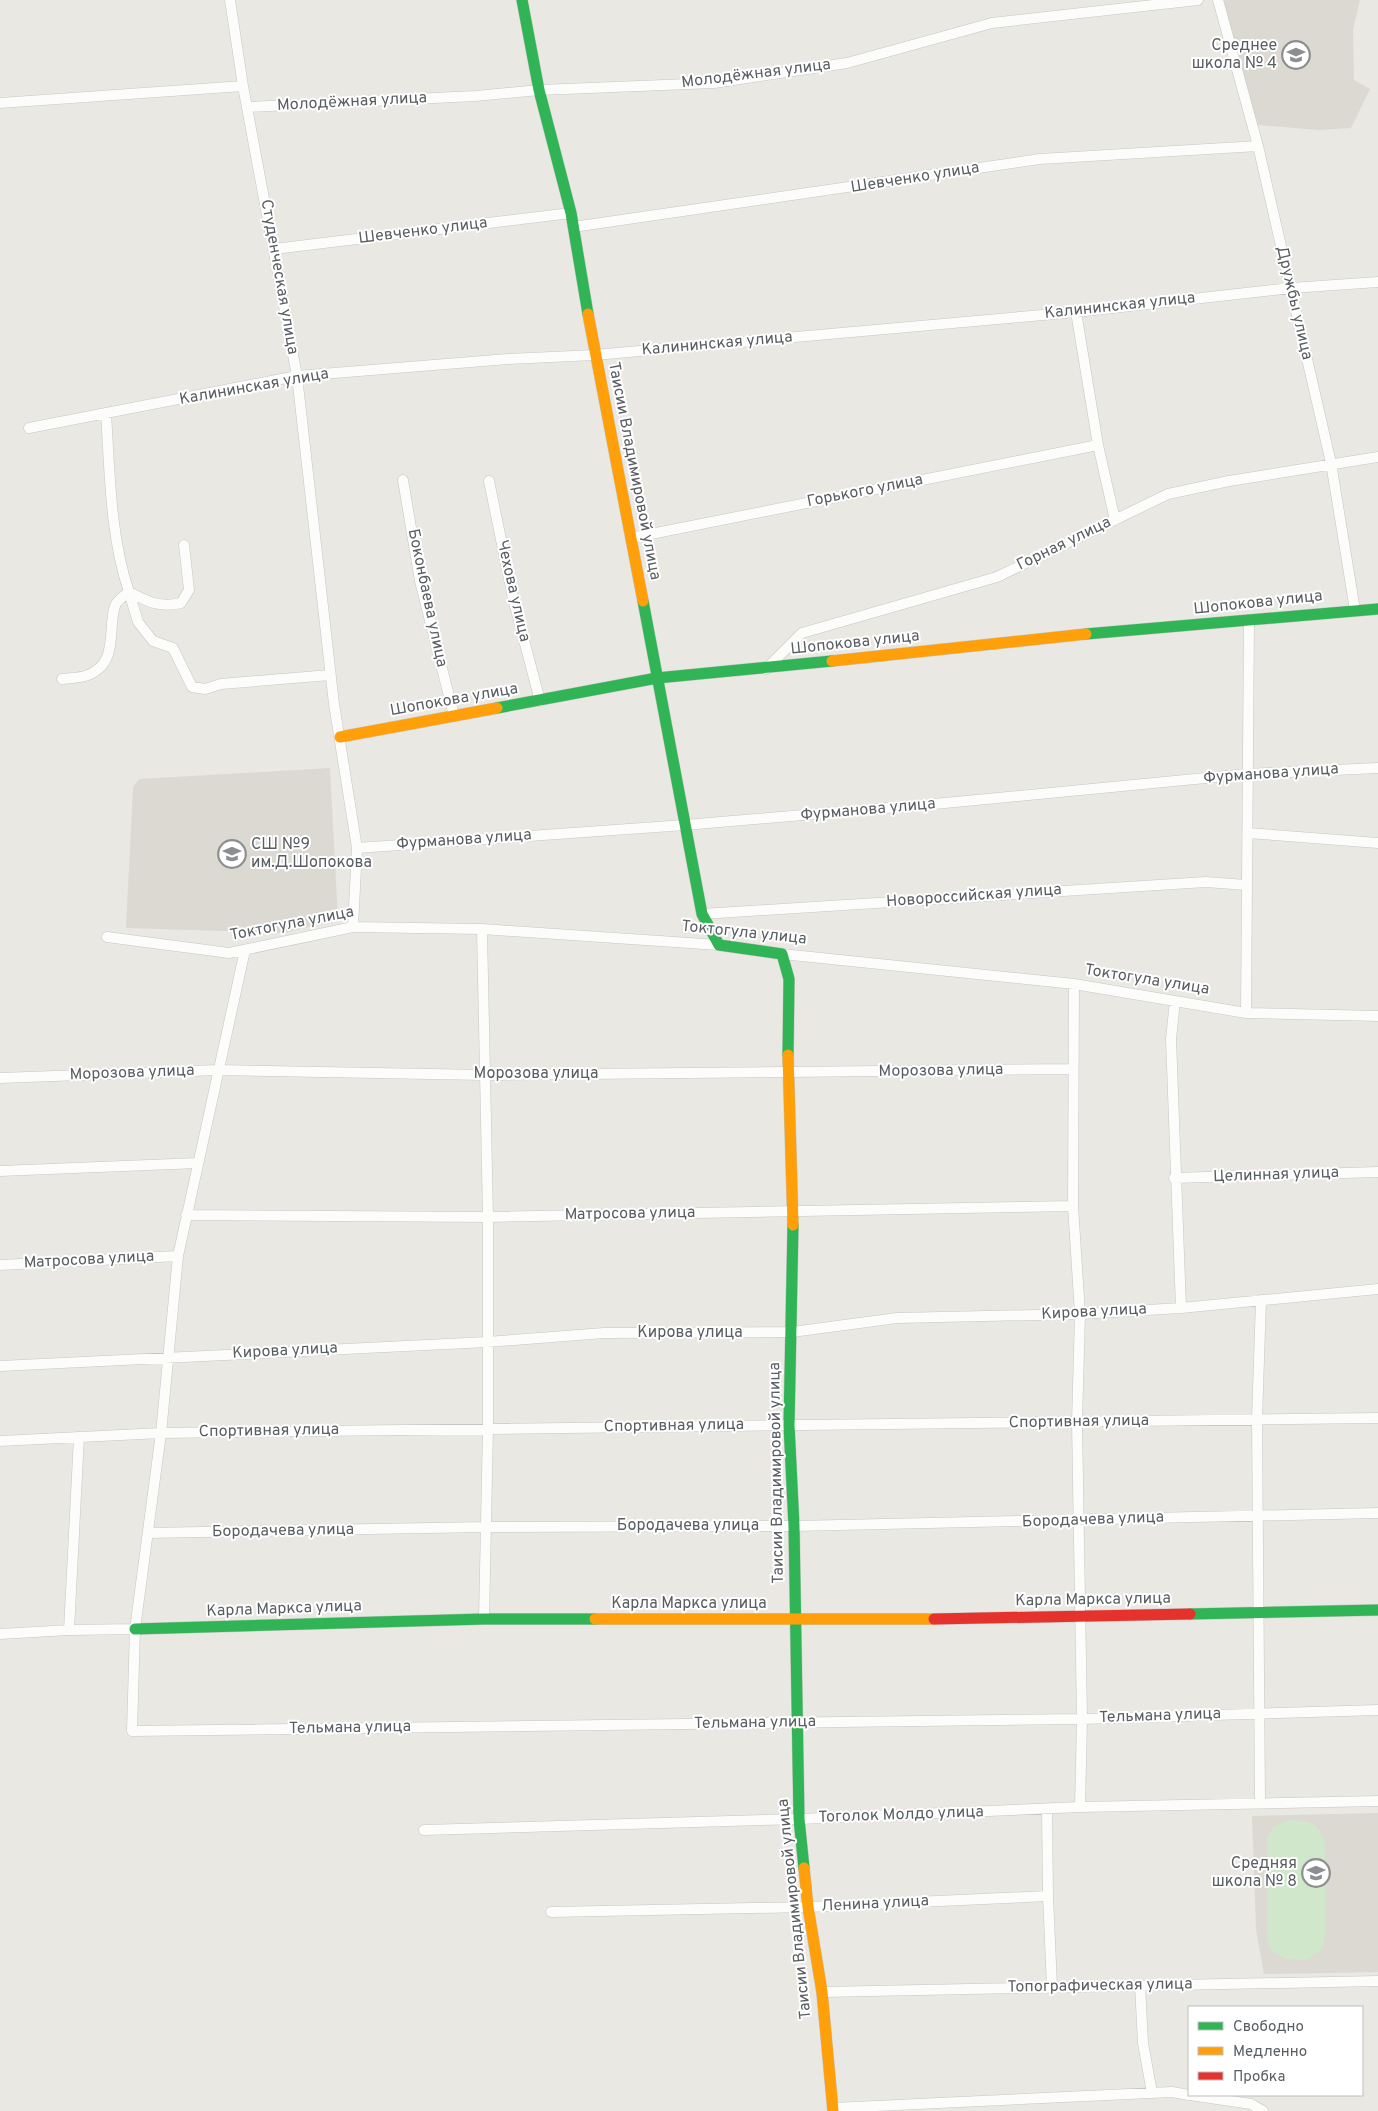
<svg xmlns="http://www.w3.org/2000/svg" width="1378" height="2111" font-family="Overpass,sans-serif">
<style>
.education{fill:#dcd9d2}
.pitch{fill:#d1e7cc}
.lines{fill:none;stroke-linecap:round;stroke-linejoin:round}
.street-casing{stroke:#c6c6c6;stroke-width:11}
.fast-casing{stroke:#c7c7c7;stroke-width:12}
.slow-casing{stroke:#c7c7c7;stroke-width:12}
.jam-casing{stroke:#c7c7c7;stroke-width:12}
.street{stroke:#fcfcfb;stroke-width:10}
.fast{stroke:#30b455;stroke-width:11}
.slow{stroke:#ff9f0a;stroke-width:11}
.jam{stroke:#e5322d;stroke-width:11}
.labels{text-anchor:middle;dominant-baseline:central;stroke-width:4;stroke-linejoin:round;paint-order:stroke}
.poi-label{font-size:16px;fill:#595e62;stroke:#fff;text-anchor:end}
.street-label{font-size:16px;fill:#595e62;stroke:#fff}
</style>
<rect width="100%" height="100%" fill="#eae8e3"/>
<!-- education -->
<path class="education" d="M1223 0H1360L1353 30 1354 80 1370 89 1351 128 1319 130 1258 125Z
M330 768 338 920 284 933 126 928 133 787 139 779Z
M1378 1813V1972L1264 1974 1256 1930 1252 1816Z"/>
<!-- pitch -->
<path class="pitch" d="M1294 1820C1313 1822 1319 1824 1325 1843V1937L1322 1949 1307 1960 1286 1959 1272 1951 1267 1941V1841C1270 1826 1279 1822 1294 1820Z"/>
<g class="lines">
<defs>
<path id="street" d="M230 0 243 86 297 376 334 704 357 848 353 927
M1218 0 1258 146 1331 463 1355 610
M0 103 243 86
M247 107 475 96 539 90 714 83 847 63 992 23 1198 0
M573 227 1040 159 1258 146
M274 249 571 213
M1076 312 1098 445 1115 520
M106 414C110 473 110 536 129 592 149 602 159 608 181 603L189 590 184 545
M29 428 297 376 508 359 595 355 1076 312 1291 288 1378 282
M403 480 420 581 454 716
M489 481 513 598 540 701
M631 538 1098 445
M766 669 802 633 997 577 1168 494 1229 481 1378 457
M62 679C70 678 78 678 85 676 120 665 107 629 115 606 118 599 124 596 129 592L138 622 153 641 173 648 192 687 205 689 221 684 330 675
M1248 833 1378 843
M357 848 685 825 945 803 1247 774 1378 768
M702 914 1206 882 1246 885
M482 929 488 1217V1428L484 1619
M107 937 229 953 353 927 482 929 719 945
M245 950 178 1256 161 1433 135 1629 132 1731 1082 1719 1378 1710
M782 954 1074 984 1246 1013 1378 1016
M1074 984 1073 1206 1080 1314 1077 1422 1082 1719 1080 1807
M1175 1001 1171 1039 1181 1308
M1246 1013 1249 621
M0 1078 218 1070 484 1075 1073 1069
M0 1171 198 1163
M1174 1178 1378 1172
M186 1215 488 1217 1073 1206
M0 1265 178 1256
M0 1366 487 1342 604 1333 792 1332 897 1318 1080 1314 1181 1308 1378 1289
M0 1441 161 1433 1378 1418
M148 1533 486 1527 794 1526 1378 1513
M69 1630 79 1437
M0 1634 69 1630 135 1629
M1260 1802 1257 1419 1261 1300
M1047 1809 1048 1896 1052 1987
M424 1830 799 1819 1080 1807 1378 1801
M551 1912 808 1907 1048 1896
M1140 1985 1143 2043 1152 2093
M822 1992 1378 1981
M1190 2095 1251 2104 1263 2111
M833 2108 1172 2092 1189 2095"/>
<path id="fast" d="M522 0 539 90 571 213 588 314
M643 601 702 914 719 945 782 954 789 979 788 1055
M1086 634 1378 609
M497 708 657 678 832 661
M793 1225 789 1425 794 1526 799 1819 804 1868
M1190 1614 1378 1610
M135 1629 484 1619H595"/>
<path id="slow" d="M588 314 643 601
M832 661 1086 634
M340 737 497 708
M788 1055 793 1225
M595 1619H934
M804 1868 808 1907 822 1992 833 2111"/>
<path id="jam" d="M934 1619 1190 1614"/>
</defs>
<!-- street casing -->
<use href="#street" class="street-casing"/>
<!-- fast casing -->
<use href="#fast" class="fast-casing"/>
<!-- slow casing -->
<use href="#slow" class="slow-casing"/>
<!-- jam casing -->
<use href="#jam" class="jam-casing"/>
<!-- street -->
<use href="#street" class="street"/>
<!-- fast -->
<use href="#fast" class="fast"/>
<!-- slow -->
<use href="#slow" class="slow"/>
<!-- jam -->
<use href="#jam" class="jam"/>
</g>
<!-- icons -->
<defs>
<symbol id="school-ring" viewBox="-11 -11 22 22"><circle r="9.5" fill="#fff" stroke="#8c8e8f" stroke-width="1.5"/><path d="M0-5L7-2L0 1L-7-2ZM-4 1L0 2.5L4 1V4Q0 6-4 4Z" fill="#8c8e8f"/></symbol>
</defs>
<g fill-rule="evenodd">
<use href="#school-ring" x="1280" y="39" width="32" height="32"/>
<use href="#school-ring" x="216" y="838" width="32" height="32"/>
<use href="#school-ring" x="1300" y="1857" width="32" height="32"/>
</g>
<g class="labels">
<!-- poi labels -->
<g class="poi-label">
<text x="1277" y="46">Среднее<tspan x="1277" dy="18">школа № 4</tspan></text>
<text x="251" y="845" text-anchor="start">СШ №9<tspan x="251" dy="18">им.Д.Шопокова</tspan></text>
<text x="1297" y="1864">Средняя<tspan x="1297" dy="18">школа № 8</tspan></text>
</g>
<!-- street labels -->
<g class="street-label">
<text transform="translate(756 74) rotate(-7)">Молодёжная улица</text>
<text transform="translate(352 102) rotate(-3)">Молодёжная улица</text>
<text transform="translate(915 178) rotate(-9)">Шевченко улица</text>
<text transform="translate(423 231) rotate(-7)">Шевченко улица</text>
<text transform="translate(279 277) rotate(80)">Студенческая улица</text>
<text transform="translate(1294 303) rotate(77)">Дружбы улица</text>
<text transform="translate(1120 306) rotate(-6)">Калининская улица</text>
<text transform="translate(717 344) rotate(-5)">Калининская улица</text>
<text transform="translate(254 387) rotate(-10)">Калининская улица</text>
<text transform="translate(634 471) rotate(79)">Таисии Владимировой улица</text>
<text transform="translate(865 491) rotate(-11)">Горького улица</text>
<text transform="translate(1064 544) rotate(-26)">Горная улица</text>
<text transform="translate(513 591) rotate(77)">Чехова улица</text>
<text transform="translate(427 598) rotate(78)">Боконбаева улица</text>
<text transform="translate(1258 603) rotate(-6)">Шопокова улица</text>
<text transform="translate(855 643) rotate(-6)">Шопокова улица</text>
<text transform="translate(454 700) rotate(-10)">Шопокова улица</text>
<text transform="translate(1271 774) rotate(-4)">Фурманова улица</text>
<text transform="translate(868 810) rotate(-5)">Фурманова улица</text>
<text transform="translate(464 840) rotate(-4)">Фурманова улица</text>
<text transform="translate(974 896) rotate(-4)">Новороссийская улица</text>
<text transform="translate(292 924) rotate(-11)">Токтогула улица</text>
<text transform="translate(744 933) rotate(6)">Токтогула улица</text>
<text transform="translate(1147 980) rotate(9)">Токтогула улица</text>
<text transform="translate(941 1071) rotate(-1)">Морозова улица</text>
<text transform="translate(132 1073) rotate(-2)">Морозова улица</text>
<text x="536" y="1074">Морозова улица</text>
<text transform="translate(1276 1175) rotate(-2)">Целинная улица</text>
<text transform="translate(630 1214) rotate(-1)">Матросова улица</text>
<text transform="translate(89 1260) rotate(-3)">Матросова улица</text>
<text transform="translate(1094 1312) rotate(-3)">Кирова улица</text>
<text x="690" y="1333">Кирова улица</text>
<text transform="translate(285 1351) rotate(-3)">Кирова улица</text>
<text transform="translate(1079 1422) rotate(-1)">Спортивная улица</text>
<text transform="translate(674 1426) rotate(-1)">Спортивная улица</text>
<text transform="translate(269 1431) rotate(-1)">Спортивная улица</text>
<text transform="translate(777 1473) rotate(-91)">Таисии Владимировой улица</text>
<text transform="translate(1093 1520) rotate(-2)">Бородачева улица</text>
<text x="688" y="1526">Бородачева улица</text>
<text transform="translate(283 1531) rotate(-1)">Бородачева улица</text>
<text transform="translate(1093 1600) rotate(-1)">Карла Маркса улица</text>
<text x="689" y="1604">Карла Маркса улица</text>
<text transform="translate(284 1609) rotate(-2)">Карла Маркса улица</text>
<text transform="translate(1160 1716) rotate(-2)">Тельмана улица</text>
<text transform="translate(755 1723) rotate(-1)">Тельмана улица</text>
<text transform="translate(350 1728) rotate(-1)">Тельмана улица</text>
<text transform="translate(901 1815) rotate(-2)">Тоголок Молдо улица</text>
<text transform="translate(875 1904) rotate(-3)">Ленина улица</text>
<text transform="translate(795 1909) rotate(-96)">Таисии Владимировой улица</text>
<text transform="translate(1100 1986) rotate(-1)">Топографическая улица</text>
</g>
</g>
<!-- legend -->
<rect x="1188" y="2006" width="175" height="90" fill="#ffffff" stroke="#bdbfc0"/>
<rect x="1198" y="2022" width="25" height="8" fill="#30b455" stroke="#bdbfc0"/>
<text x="1233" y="2031" font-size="15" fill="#595e62">Свободно</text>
<rect x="1198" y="2047" width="25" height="8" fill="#ff9f0a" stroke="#bdbfc0"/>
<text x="1233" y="2056" font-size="15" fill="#595e62">Медленно</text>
<rect x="1198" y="2072" width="25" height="8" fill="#e5322d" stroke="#bdbfc0"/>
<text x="1233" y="2081" font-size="15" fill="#595e62">Пробка</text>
</svg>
